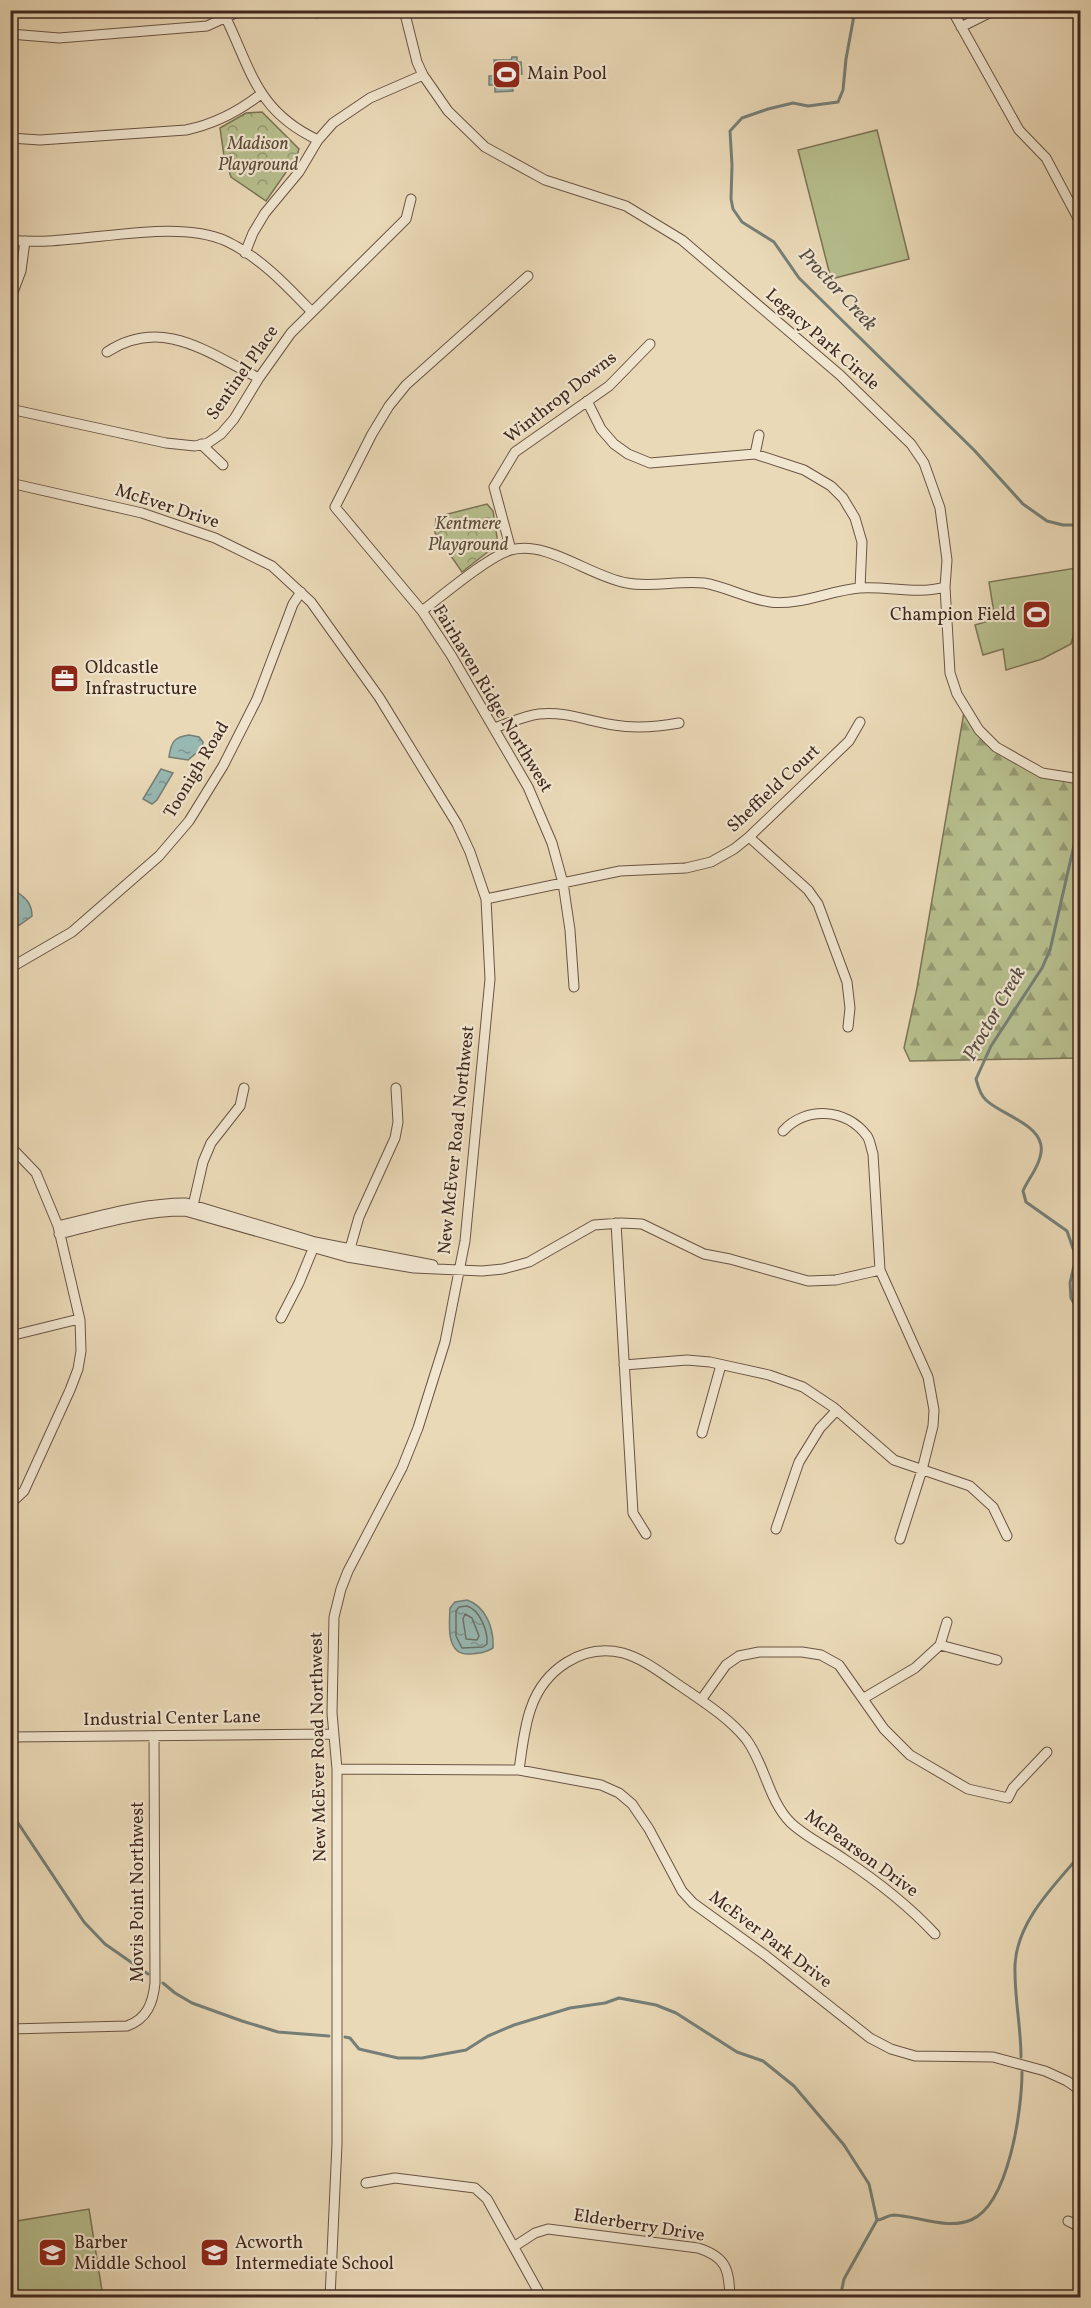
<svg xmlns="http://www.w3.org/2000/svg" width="1091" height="2308" font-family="Vollkorn,serif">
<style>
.forest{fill:url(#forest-firs);stroke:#7c7356;stroke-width:1.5}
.park{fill:url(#park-crowns);stroke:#7c7356;stroke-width:1.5}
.garden{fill:#b7bf8e;stroke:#7c7356;stroke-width:1.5}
.water{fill:url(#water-ripples);stroke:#757f77;stroke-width:1.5}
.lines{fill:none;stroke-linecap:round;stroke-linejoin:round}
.shore{stroke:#6c7068;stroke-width:1.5}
.stream{stroke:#757f77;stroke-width:3}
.minor-casing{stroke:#6a5444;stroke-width:11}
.minor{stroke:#f1e6d0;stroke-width:9}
.labels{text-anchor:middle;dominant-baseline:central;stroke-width:4.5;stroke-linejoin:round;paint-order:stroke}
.poi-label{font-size:18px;fill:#40271e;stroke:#f1e6d0;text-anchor:start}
.park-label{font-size:18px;font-style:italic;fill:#5e4d3a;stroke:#f1e6d0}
.street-label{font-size:18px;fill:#40271e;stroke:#f1e6d0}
.water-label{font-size:20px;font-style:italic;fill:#564c43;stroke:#f1e6d0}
</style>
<defs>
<pattern id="forest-firs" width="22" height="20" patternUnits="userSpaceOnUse" patternTransform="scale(1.5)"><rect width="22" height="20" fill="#b7bf8e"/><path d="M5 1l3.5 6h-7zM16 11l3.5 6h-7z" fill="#969b73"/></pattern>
<pattern id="park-crowns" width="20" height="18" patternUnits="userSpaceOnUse" patternTransform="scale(1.5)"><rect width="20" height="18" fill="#b7bf8e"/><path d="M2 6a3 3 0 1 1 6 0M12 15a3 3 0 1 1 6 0" fill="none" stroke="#969b73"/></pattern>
<pattern id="water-ripples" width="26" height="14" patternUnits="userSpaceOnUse" patternTransform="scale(1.5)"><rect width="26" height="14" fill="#98b9b3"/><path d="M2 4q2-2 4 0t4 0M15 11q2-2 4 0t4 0" fill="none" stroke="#7d9691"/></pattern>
</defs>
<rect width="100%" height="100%" fill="#ead9b7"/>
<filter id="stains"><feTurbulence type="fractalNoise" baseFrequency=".00333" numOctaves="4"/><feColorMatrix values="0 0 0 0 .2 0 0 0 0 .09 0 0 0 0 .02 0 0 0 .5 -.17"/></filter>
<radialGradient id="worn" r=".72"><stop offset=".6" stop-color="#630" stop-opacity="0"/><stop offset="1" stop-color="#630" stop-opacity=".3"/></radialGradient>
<!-- forest -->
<path class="forest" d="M965 706 989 745 1027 769 1080 781V1058L910 1061 904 1048 917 988Z"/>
<!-- park -->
<path class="park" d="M262 112 299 149 296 158 266 201 231 177 224 156 220 128 246 113Z
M487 504 493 511 498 544 462 572 435 533 436 517Z"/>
<!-- garden -->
<path class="garden" d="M877 130 909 259 831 279 798 150Z
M1076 568 1080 611 1071 644 1042 659 1006 670 1003 649 983 655 975 625 995 619 989 582Z
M89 2209 103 2297H19L11 2246V2222Z"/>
<!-- water -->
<path class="water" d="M512 57H517V62H521L522 74 512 75 513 91 495 92V85H489V76H495L494 60H511Z
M189 735 199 737 203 742 202 748 188 760 169 757C171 742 174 737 189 735Z
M161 769 173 773 157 800 152 804 143 799Z
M17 892C26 898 32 904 32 916L11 931V895Z
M467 1600C486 1606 494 1629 493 1648 485 1653 480 1653 470 1654 446 1656 449 1626 450 1608L455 1602Z"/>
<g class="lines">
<!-- shore -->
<path class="shore" d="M467 1606C480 1610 488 1631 487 1644L483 1647 462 1648 456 1636V1611L459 1607Z
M465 1614 472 1618 479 1636 477 1640 466 1639 463 1619Z"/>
<!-- stream -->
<path class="stream" d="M855 10 846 59 843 90 838 102 808 106 793 103 768 109 742 118 730 131 732 165 731 199 733 209 742 222 774 242 799 278 974 450 1023 504 1047 521 1063 525H1080
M1080 819 1050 950 1042 968 991 1046 976 1079C978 1086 980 1095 986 1100 1002 1116 1050 1126 1040 1157 1037 1170 1028 1179 1023 1191L1026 1202 1067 1231 1076 1257 1070 1283 1071 1298 1080 1314
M10 1811 84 1922 105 1944 148 1974
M163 1983 175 1993 192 2003 242 2021 278 2032 329 2036
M345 2037 350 2038 359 2049 398 2058H422L466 2050 488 2036 514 2025 570 2008 605 2003 619 1998 656 2005 676 2013 737 2052 763 2061 794 2086 844 2145 869 2184 877 2220
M1021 2057C1021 2026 1014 1996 1015 1965 1017 1921 1054 1886 1080 1855
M840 2298 844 2279 877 2220C883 2220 887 2215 894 2215 917 2216 948 2230 971 2220 1009 2204 1022 2109 1022 2072"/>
<defs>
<path id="minor" d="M222 10C251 67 254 110 318 140
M315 10 317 13
M404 10 417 62 423 75 448 111 485 147 545 180 626 206 682 240 840 375 911 444 924 463 940 508 947 560 945 587 950 673 957 694 979 730 996 747 1042 773 1080 779
M952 10 1019 130 1046 158 1080 222
M961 27 995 10
M10 34 59 38 207 26 242 10
M10 138 40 140 186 130C215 124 238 112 261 94
M10 240C75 248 170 216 226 241 260 257 286 285 311 311
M245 253 253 233 265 213 299 172 318 140 333 123 370 98 423 75
M528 276 406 385 389 406 372 434 335 507 422 611 451 655 528 787 552 843 563 883 570 930 574 987
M10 300 21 271 25 241
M107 352C162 316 208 353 259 378
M587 401 601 429 614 444 628 454 650 463 755 454 804 470 831 486 843 498 855 518 862 542 860 588
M10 409 166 443 195 446 208 443 221 434 234 419 259 378 291 333 406 219 411 199
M201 444 223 465
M755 454 759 435
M10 483 142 513 215 538 272 566 311 602 379 697 457 824 470 852 486 899 490 979 465 1241 445 1342 418 1428 402 1468 348 1571 341 1589 334 1617 332 1713 337 1769V2144L330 2298
M511 550 494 487 515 452 609 386 650 344
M422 611C442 596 489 556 511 550 547 540 591 577 627 583 652 588 679 580 704 583 727 587 748 599 770 602 800 606 831 590 860 588 889 586 917 595 945 587
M494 728C509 723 524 716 539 714 565 711 588 721 614 725 636 729 657 727 679 723
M749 837 808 890 818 904 847 982 850 1008 848 1027
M486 899 620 871 686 868 711 862 734 849 749 837 849 741 860 722
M10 968 72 932 159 856 189 821 223 766 257 699 293 604 301 592
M783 1131C806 1106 846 1108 867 1136 870 1140 871 1148 873 1154L880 1270 928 1377 934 1410 933 1426 922 1470 900 1539
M10 1146 36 1173 58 1226 80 1320 81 1351 78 1369 70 1390 24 1491 10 1504
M192 1210 203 1162 211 1143 240 1106 244 1088
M616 1223 633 1513 646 1534
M58 1226C100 1216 142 1203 186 1203L315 1242 433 1265
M59 1234C100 1224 142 1211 185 1211L347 1257 414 1268 482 1271 503 1269 529 1262 594 1225 621 1223 642 1224 704 1254 730 1259 808 1281 836 1280 880 1270
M349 1252 359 1217 395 1138 398 1122 396 1088
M281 1318 299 1283 315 1244
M10 1336 79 1319
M624 1365 687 1360 710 1362 769 1375 803 1387 833 1407 894 1460 970 1486 993 1507 1007 1536
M702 1433 721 1365
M776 1529 799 1462 820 1428 837 1410
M940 1645 997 1660
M864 1698 915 1668 940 1645 947 1622
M701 1700 726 1665 739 1656 759 1652H802L821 1655 839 1665 884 1729 910 1755 968 1789 1008 1798 1013 1788 1047 1752
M10 1737 334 1734
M337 1769 519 1770 601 1785 619 1793 632 1804 649 1829 682 1891 693 1903 765 1955 870 2038 891 2049 915 2056 993 2057 1045 2071 1067 2081 1080 2090
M519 1770C522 1750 524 1727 531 1708 544 1670 582 1643 623 1653 644 1659 661 1673 679 1685 702 1701 728 1717 746 1739 765 1764 768 1800 791 1823 806 1837 827 1847 844 1859 877 1881 908 1905 935 1934
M10 2029 127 2026C147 2019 153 2003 155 1983L154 1736
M366 2183 395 2178 475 2188 487 2199 542 2298
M1068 2221 1080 2227
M515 2246 535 2233 548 2229 698 2248C727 2257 729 2270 730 2298"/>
</defs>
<!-- minor casing -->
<use href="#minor" class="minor-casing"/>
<!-- minor -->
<use href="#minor" class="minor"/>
</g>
<!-- icons -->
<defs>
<symbol id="stadium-square" viewBox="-11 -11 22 22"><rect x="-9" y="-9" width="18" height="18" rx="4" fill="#8f2418" stroke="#f1e6d0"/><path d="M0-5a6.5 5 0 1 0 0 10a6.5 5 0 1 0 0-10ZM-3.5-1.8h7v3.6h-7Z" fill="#fff"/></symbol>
<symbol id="office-square" viewBox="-11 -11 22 22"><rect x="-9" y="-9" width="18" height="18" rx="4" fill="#8f2418" stroke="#f1e6d0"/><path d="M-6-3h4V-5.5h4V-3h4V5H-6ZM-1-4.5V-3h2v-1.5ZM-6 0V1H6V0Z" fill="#fff"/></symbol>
<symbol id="school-square" viewBox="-11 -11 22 22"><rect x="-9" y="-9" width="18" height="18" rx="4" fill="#8f2418" stroke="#f1e6d0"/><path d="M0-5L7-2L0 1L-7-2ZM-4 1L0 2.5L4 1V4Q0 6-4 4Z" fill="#fff"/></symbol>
</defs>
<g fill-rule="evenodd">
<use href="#stadium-square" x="490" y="58" width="33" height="33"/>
<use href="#stadium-square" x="1020" y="598" width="33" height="33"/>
<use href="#office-square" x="48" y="662" width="33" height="33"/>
<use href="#school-square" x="36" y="2236" width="33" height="33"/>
<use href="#school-square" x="198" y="2236" width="33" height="33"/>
</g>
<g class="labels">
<!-- poi labels -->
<g class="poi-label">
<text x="527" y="74">Main Pool</text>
<text x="1016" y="615" text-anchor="end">Champion Field</text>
<text x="85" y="668">Oldcastle<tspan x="85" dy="21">Infrastructure</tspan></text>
<text x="74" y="2243">Barber<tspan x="74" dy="21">Middle School</tspan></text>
<text x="235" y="2243">Acworth<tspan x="235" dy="21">Intermediate School</tspan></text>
</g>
<!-- park labels -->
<g class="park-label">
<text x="258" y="144">Madison<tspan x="258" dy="21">Playground</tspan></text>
<text x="468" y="524">Kentmere<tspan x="468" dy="21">Playground</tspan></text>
</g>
<!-- street labels -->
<g class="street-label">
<text transform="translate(822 340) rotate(41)">Legacy Park Circle</text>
<text transform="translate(243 373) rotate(-55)">Sentinel Place</text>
<text transform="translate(561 398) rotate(-38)">Winthrop Downs</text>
<text transform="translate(167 507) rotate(18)">McEver Drive</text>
<text transform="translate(492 699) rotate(59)">Fairhaven Ridge Northwest</text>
<text transform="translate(197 770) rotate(-59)">Toonigh Road</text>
<text transform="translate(774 789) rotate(-43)">Sheffield Court</text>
<text transform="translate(457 1140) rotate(-84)">New McEver Road Northwest</text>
<text transform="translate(172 1719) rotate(-1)">Industrial Center Lane</text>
<text transform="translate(319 1747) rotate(-91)">New McEver Road Northwest</text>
<text transform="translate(861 1854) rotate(36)">McPearson Drive</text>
<text transform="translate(138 1892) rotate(-90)">Movis Point Northwest</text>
<text transform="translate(770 1940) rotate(37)">McEver Park Drive</text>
<text transform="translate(639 2226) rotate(9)">Elderberry Drive</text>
</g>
<!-- water labels -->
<g class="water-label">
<text transform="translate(837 290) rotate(47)">Proctor Creek</text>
<text transform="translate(995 1014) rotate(-60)">Proctor Creek</text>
</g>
</g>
<!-- margin -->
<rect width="1091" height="2308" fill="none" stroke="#ead9b7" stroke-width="36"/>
<rect x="12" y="12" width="1067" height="2284" fill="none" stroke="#40271e" stroke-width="3"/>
<rect x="18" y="18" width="1055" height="2272" fill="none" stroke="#40271e" stroke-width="1.5"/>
<rect width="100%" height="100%" filter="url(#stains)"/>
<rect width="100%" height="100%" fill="url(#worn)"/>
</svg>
